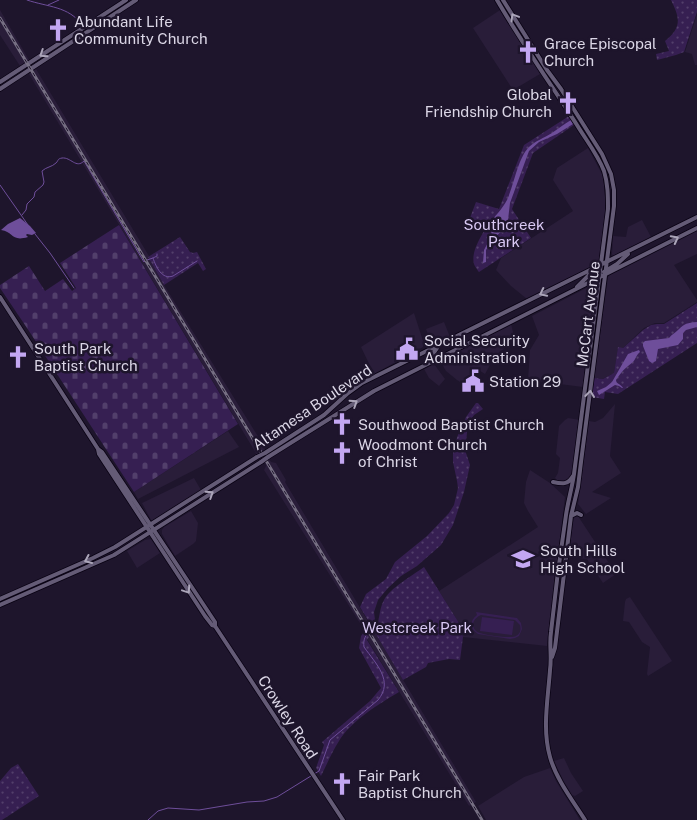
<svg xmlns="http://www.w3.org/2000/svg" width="697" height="820" font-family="'Public Sans',sans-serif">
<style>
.built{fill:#291d39}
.grass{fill:url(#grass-dots)}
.cemetery{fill:url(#cemetery-stones)}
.pitch{fill:#361f52;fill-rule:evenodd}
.water{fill:#6e4e9a}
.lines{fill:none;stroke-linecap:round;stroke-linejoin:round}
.stream{stroke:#6e4e9a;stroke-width:1}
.secondary-casing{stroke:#090213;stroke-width:5.5}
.secondary{stroke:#645b76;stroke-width:4}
.rail-casing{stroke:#766f83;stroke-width:3}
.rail{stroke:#1e152c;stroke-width:1;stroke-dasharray:4;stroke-linecap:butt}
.secondary-bridge-casing{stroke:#090213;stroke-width:5.5;stroke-linecap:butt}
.secondary-bridge{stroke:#645b76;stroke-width:4}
.oneway{stroke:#aba5b9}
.labels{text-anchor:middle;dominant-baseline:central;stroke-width:5;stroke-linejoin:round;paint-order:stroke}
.poi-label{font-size:15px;fill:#dbd6e6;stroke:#1e152c;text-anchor:start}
.park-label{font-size:15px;fill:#d9c9f4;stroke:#1e152c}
.street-label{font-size:15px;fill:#dbd6e6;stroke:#1e152c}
</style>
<defs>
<pattern id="grass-dots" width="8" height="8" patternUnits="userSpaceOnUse" patternTransform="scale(1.25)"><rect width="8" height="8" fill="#361f52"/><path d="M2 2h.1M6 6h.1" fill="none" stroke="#523f6b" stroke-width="1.8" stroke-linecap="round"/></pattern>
<pattern id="cemetery-stones" width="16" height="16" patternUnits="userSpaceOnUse" patternTransform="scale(1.25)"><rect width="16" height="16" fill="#361f52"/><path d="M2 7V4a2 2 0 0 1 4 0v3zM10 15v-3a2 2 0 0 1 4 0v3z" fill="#523f6b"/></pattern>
</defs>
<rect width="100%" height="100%" fill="#1e152c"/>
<!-- built -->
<path class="built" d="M0 10 29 60 20 66 0 35Z
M500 10 540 74 513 90 473 28Z
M697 14V65H695L692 54 685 52Z
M36 69 149 256 148 257 164 285 259 438 265 449 257 455 29 74Z
M588 148 603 176 605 192V215L599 263 527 299 511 286 496 270 501 258 573 211 553 180 557 168Z
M642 220 651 237 613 256 612 254 613 236 626 237 628 227Z
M697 231V254L674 265 697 300V302L664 323H655L644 328 623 348H618L614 373 603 379 594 378 608 277 610 275Z
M596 283 583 387 528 380 530 350 539 335 532 316Z
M414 313 424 344 423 347 374 374 361 347Z
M444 322 450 337 432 344 426 329Z
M511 324 516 344 506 347 495 356 485 374 477 369H475L465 385 457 380 446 371 442 364 440 361Z
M434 364 445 379 439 386 429 378 424 369Z
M615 404 610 456 621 473 592 492 611 498 586 514 578 504 589 421 595 422 603 418Z
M568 418 580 420 572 475 569 479 565 482 558 481 555 478 558 473 560 458 556 454 559 426 565 420Z
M228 431 239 447 138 499 134 492Z
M269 459 271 462 276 463 286 480 285 482 476 802 469 806 367 639 368 636 264 470 266 466 265 462Z
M530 470 550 483 565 497 547 646 463 637 459 623 439 591 538 527 528 511 524 503 526 482Z
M194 478 201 490 153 520H151L142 503Z
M191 511 198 523 196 541 193 544 175 556 162 534V530L164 527Z
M578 516 616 574 603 583 587 559 568 557 574 517Z
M151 539 160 553 137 568 127 551 145 540Z
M630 597 672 661 648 676 647 674 650 647 642 642 629 622 623 621 625 602 626 599Z
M564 758 571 773 583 791 575 796 572 795 563 780 554 761Z
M550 768 556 781 580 820H486L478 806 524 777Z"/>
<!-- grass -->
<path class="grass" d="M671 0H697V12L684 52 676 55 657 60 656 54 669 51 665 41C682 28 680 18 671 0Z
M569 116 574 125 533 153 512 209 531 238 479 272C478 271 474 265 474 264 471 253 479 240 484 231L468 223 476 202 499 209 524 145Z
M180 237 190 252 193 253 197 252 206 269 203 271 198 263 164 285 148 257Z
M697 303V343L618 394 605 392 604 399 592 397 594 378 603 379 614 373 618 347 623 348 643 330 651 325 657 324H664Z
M476 403H478L483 409 474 415 468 424 465 450 470 465 464 492 453 525 441 545 417 566 401 576 388 588 378 600 374 612 375 620 372 627 360 607 366 594 386 579 395 562 427 536 449 513 454 505 458 488 457 481 453 462V450L458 435 466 417Z
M424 567 459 623 463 637 460 660 449 659 428 663 426 667 403 680 374 631C381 620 378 611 384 600 390 588 412 576 424 567Z
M365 631 369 637 367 640 399 692C380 703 350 722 339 741 332 752 327 764 321 776L316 768 324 745 322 742 370 701 381 688 359 648 361 636Z
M18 764 39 796 2 820H0V781L11 768Z"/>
<!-- cemetery -->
<path class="cemetery" d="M119 225 238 424 134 492 27 328 0 288V285L29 266 45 291 63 279 72 291 76 288 60 263Z"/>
<!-- pitch -->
<path class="pitch" d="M476 612 517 618 521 623 522 629 519 636 515 638 510 639 478 634C470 629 469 621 477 615ZM481 615 515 620 520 625C521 629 521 633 516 636 512 639 480 635 476 631 470 625 474 618 481 615Z
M482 617 514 621 512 635 480 631Z"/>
<!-- water -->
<path class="water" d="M571 120 573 124 557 134 539 142 529 151 510 203 508 220 503 230 494 238 486 250V262L483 263 484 250 492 235 490 226 489 225C494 216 502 210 507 200 514 185 518 158 529 147 535 141 544 138 552 133 558 129 564 124 571 120Z
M20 218 30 226 36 233 32 235 27 234 26 235 28 237C11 242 14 232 1 230L8 224Z
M697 322V327L686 330 683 333V339L678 345 658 349 656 361 652 363 649 361 643 346V343L645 341 669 338C672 334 675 333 678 330 685 323 687 323 697 322Z
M639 350 640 352C636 355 636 359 633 362 624 369 622 371 616 380 616 384 621 384 623 388H622L619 386 615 385 599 395 597 391 606 387 612 382 628 354Z"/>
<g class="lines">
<!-- stream -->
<path class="stream" d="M27 0C47 7 69 6 82 25
M48 5 59 0
M0 185 28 225
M22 215 26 210 27 204 34 197 35 192 43 185 44 182 42 171C46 167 52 167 56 163 59 160 57 159 62 158 71 157 76 169 84 161L138 252 144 262 145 261
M35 234 50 253 74 288
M153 258C156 267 162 280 173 276L197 261
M147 260 153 258 157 256V254
M148 820 158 811 168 808 199 810 247 802 264 801 277 797 319 771 330 740 378 700C394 681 376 664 364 647 363 640 365 635 371 630"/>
<defs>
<path id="secondary" d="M497 0C522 43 550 83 577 125 586 140 598 155 604 171 608 184 608 196 608 209L574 474C572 488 568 501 566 515 560 554 555 593 551 632 549 645 552 657 550 670 548 699 542 729 550 757 556 779 573 801 585 820
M503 0 547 70 561 89 602 154 611 174 614 190V206L581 462 578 487 571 516 555 648 552 657
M0 82 126 0
M0 89 136 0
M604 272 617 264 628 254
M577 287 591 273 596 270
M0 297 98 449 99 454 205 616 212 625 215 626
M426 364 439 345
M98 449 102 452 215 622V626L343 820
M265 453 324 415 347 394 362 383 697 217
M268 457 374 391 697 228
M553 482C562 484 568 485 573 476
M571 516 577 513 581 515
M0 599 93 558 115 547 257 457
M0 605 114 555 261 462"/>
</defs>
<!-- secondary casing -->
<use href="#secondary" class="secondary-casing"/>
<!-- secondary -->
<use href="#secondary" class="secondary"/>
<defs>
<path id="rail" d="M0 18 482 820"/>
</defs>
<!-- rail casing -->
<use href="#rail" class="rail-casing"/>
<!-- rail -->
<use href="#rail" class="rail"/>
<defs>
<path id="secondary-bridge" d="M257 457 265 453
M261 462 268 457"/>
</defs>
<!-- secondary-bridge casing -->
<use href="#secondary-bridge" class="secondary-bridge-casing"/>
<!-- secondary-bridge -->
<use href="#secondary-bridge" class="secondary-bridge"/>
</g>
<!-- one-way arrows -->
<defs><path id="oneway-chevron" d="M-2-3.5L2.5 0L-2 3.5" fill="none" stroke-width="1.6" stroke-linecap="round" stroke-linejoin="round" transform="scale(1.25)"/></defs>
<g class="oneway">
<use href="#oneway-chevron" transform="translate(514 17) rotate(-121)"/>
<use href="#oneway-chevron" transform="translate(43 54) rotate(147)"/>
<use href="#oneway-chevron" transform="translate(675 239) rotate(-27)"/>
<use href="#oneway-chevron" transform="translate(543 293) rotate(154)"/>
<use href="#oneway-chevron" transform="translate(590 394) rotate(-83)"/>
<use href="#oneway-chevron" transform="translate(354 403) rotate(-33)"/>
<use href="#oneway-chevron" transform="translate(210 494) rotate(-33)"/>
<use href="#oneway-chevron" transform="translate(88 560) rotate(156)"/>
<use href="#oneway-chevron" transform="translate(187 590) rotate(56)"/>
</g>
<!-- icons -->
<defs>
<symbol id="church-bare" viewBox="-9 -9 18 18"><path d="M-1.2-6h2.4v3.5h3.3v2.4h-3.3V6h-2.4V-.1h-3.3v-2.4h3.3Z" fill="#c3a7f2" stroke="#1e152c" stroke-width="2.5" paint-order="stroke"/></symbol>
<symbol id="civic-bare" viewBox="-9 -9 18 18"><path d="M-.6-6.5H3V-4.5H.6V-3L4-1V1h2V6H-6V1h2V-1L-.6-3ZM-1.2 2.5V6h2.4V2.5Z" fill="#c3a7f2" stroke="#1e152c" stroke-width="2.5" paint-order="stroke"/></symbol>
<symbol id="school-bare" viewBox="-9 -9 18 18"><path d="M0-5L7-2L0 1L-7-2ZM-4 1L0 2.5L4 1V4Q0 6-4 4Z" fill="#c3a7f2" stroke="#1e152c" stroke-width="2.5" paint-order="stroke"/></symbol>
</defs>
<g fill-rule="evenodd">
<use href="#church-bare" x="42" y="14" width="32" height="32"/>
<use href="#church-bare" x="512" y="36" width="32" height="32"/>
<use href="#church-bare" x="552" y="87" width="32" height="32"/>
<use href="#civic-bare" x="391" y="333" width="32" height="32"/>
<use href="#church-bare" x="2" y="341" width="32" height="32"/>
<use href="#civic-bare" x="457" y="365" width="32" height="32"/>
<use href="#church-bare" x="326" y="408" width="32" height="32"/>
<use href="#church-bare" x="326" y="437" width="32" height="32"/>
<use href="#school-bare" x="507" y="543" width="32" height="32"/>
<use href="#church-bare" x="326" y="768" width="32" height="32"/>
</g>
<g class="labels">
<!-- poi labels -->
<g class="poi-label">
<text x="74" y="21">Abundant Life<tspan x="74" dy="17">Community Church</tspan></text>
<text x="544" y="43">Grace Episcopal<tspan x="544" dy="17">Church</tspan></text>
<text x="552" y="94" text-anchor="end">Global<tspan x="552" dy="17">Friendship Church</tspan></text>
<text x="424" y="340">Social Security<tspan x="424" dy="17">Administration</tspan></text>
<text x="34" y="348">South Park<tspan x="34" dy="17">Baptist Church</tspan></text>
<text x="489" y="381">Station 29</text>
<text x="358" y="424">Southwood Baptist Church</text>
<text x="358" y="444">Woodmont Church<tspan x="358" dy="17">of Christ</tspan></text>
<text x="540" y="550">South Hills<tspan x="540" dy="17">High School</tspan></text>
<text x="358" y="775">Fair Park<tspan x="358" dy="17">Baptist Church</tspan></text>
</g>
<!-- park labels -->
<g class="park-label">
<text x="504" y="224">Southcreek<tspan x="504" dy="17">Park</tspan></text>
<text x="417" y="627">Westcreek Park</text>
</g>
<!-- street labels -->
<g class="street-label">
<text transform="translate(588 314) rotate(-83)">McCart Avenue</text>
<text transform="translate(312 407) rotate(-34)">Altamesa Boulevard</text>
<text transform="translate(288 717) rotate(57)">Crowley Road</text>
</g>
</g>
</svg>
